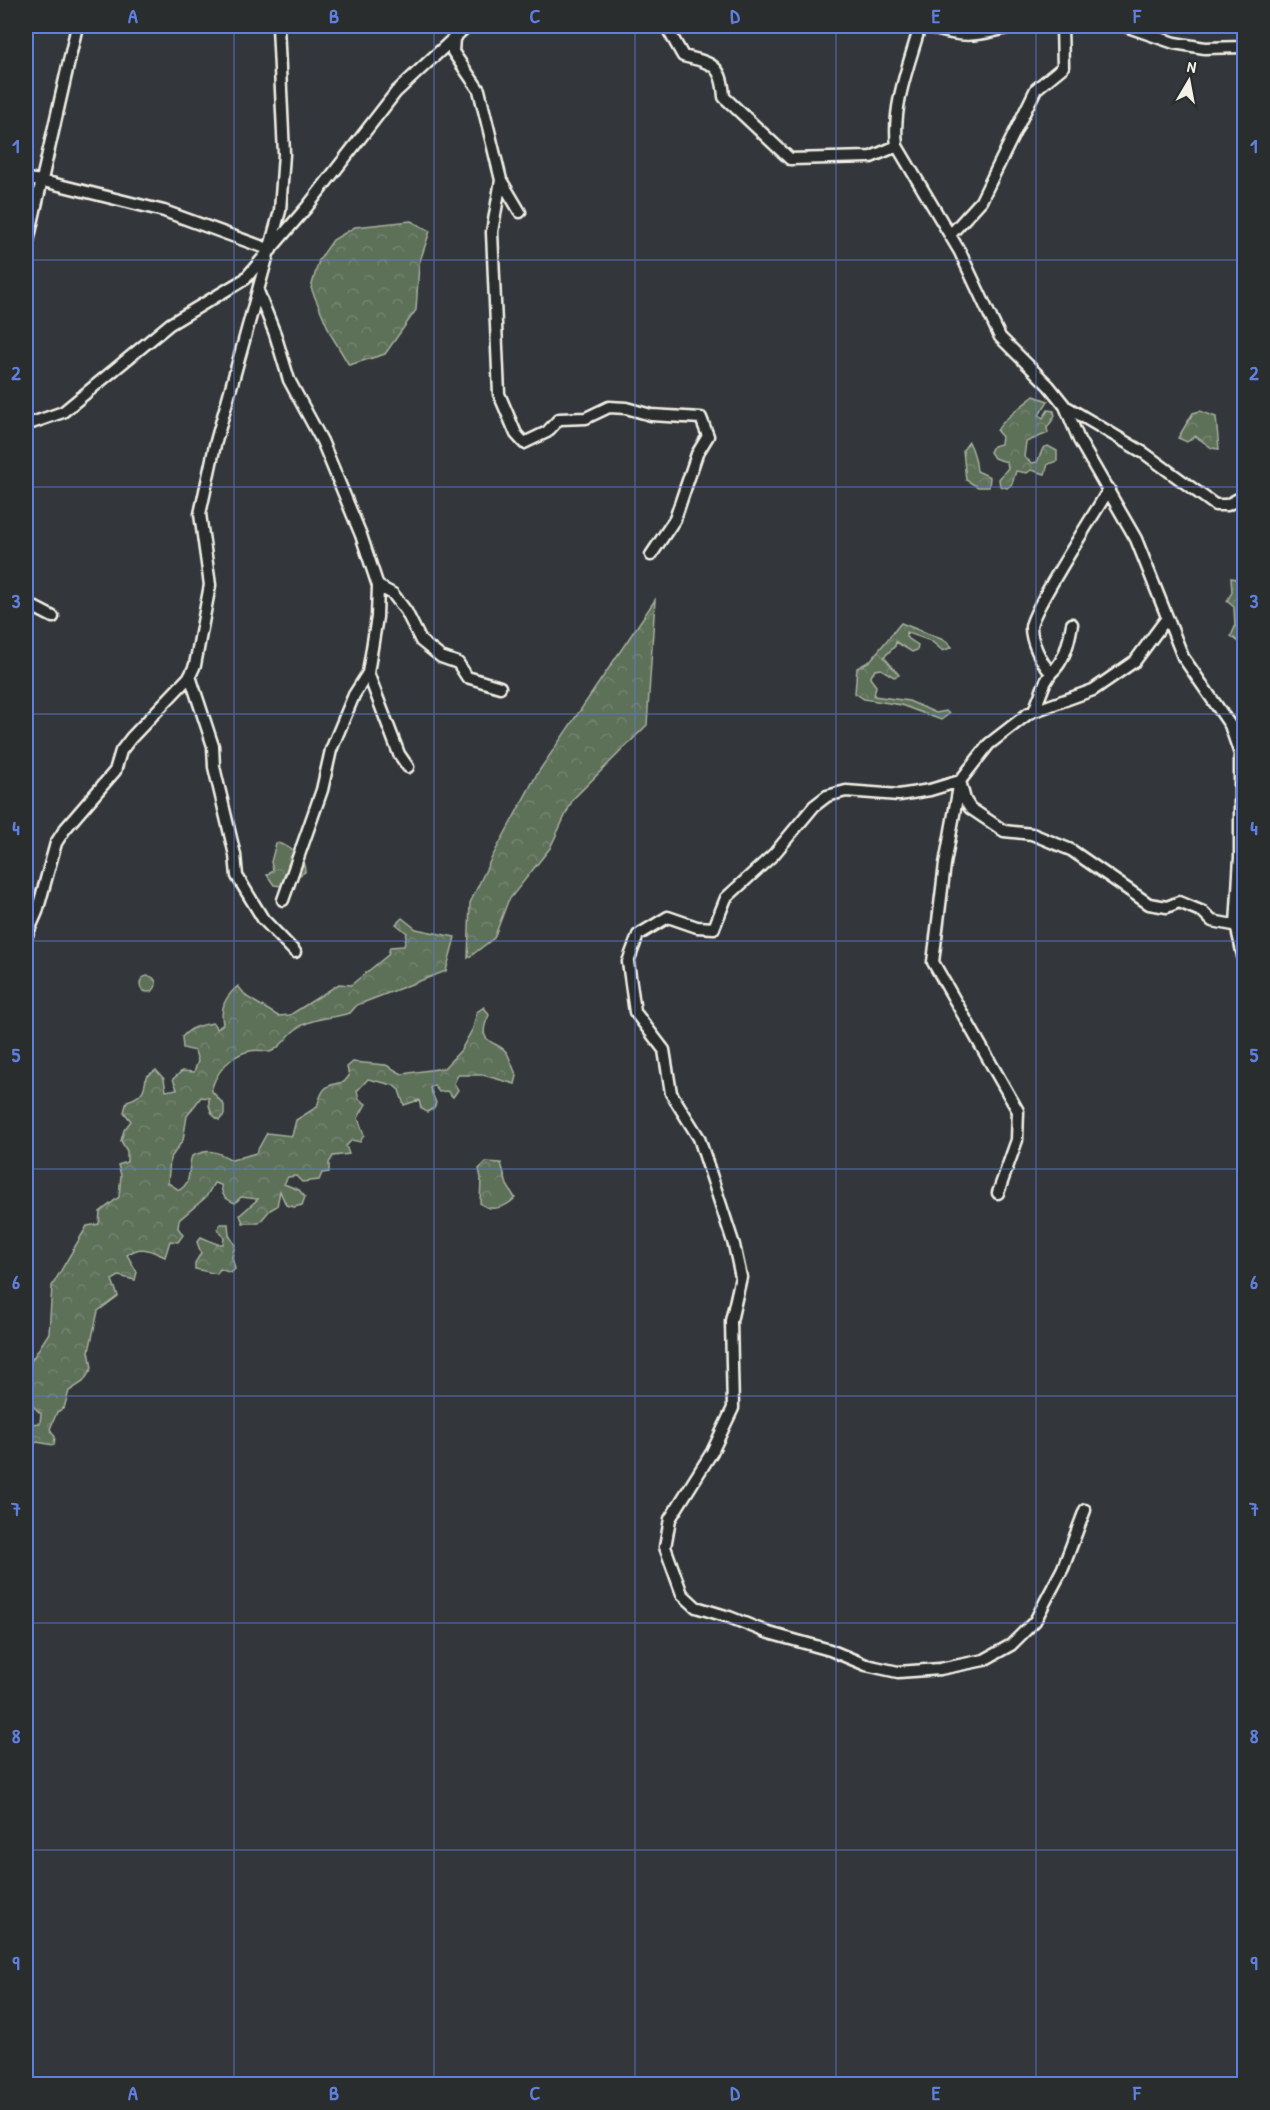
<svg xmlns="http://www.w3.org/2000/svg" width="1270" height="2110" font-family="'Patrick Hand',sans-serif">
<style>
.forest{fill:url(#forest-crowns);stroke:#a8b0a0;stroke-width:1.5}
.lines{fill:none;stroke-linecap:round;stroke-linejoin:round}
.minor-casing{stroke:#f4f1e8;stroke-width:15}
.minor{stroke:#2a2d2e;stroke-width:10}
.grid{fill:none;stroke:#5e7fdd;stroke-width:1.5;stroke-opacity:0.55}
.neatline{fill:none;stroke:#5e7fdd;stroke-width:2}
.grid-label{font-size:20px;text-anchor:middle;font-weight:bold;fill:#5e7fdd}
</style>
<defs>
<pattern id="forest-crowns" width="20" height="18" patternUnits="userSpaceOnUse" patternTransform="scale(1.5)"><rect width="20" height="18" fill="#5d6f59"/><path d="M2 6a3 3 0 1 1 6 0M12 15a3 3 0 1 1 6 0" fill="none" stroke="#758471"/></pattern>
</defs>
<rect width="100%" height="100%" fill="#33373b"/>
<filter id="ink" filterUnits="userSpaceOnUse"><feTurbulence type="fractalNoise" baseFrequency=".0167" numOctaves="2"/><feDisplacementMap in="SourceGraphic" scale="12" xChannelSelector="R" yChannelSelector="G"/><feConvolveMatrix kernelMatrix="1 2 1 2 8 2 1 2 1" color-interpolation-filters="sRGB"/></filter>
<g filter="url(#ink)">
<!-- forest -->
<path class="forest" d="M411 221 430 231 419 264 416 310 385 354 349 365 331 335 311 288 319 260 333 240 355 227Z
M1034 396 1048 401 1039 415 1043 418 1048 410 1054 411 1055 416 1047 428 1048 433 1026 442 1024 457 1032 463 1037 462 1043 448 1048 446 1057 451V461L1048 464 1045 474 1031 470 1027 473 1016 471 1012 484 1007 488 1000 486 999 479 1008 468 1007 462 994 458 990 452 993 446 1001 444 1002 437 997 431C1001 421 1024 404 1034 396Z
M1200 411 1216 417 1219 449 1212 448 1195 436 1187 442 1178 438 1193 413Z
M969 442C974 451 976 461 977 471L990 477 989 487H978L966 480 963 450Z
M1231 578 1237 579C1240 598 1253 625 1239 642L1231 636 1235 627 1234 607 1227 601 1232 592Z
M655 600 647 725 573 799 550 848 508 901 494 938 468 958 470 903 490 861 537 774Z
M901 623 946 641 952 647 943 651 931 641 906 632V637L918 645 917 650 912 652 896 642 895 646 884 657 899 675 894 677 881 669 875 670 870 678 876 686 874 696 909 701 936 713 946 711 949 714 941 720 901 705 864 699 855 693 857 668 870 661Z
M276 843C288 844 306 859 305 872L298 876 288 871 287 880 282 886 274 885 267 875 273 870 271 862Z
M402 918 416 929 455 937 446 971 357 1005 350 1013C331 1019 311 1017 295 1030 285 1038 282 1047 270 1052 242 1044 219 1064 211 1090L224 1105V1115L219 1120C211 1115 208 1107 209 1098L201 1097 187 1116 183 1140 170 1159 168 1183 179 1190C193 1183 187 1168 192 1156 209 1148 216 1151 232 1160L256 1153 267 1133 292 1136 296 1120 317 1107C322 1088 325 1085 344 1082L349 1076 347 1067 353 1062 386 1065 402 1074 444 1068 461 1050 473 1028 477 1012 484 1007 489 1015C474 1046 498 1040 507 1053 511 1060 513 1069 517 1076L515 1084 483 1075H458L454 1083 458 1090 453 1097 447 1091 439 1092 434 1085 430 1088 436 1103 434 1108 427 1112 421 1108 419 1100 404 1105 399 1090 393 1085 368 1079 357 1091 359 1099 366 1104 358 1118 364 1135 360 1142 352 1140 346 1146 349 1154 333 1156 329 1163V1172L322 1173 319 1180 302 1182 296 1176 288 1177 284 1184 299 1190 305 1197 302 1205 294 1207 286 1205 280 1191 277 1206 270 1210 259 1223H243L240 1215 258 1199 241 1197 235 1203C225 1199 222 1196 221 1185L214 1183 206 1197 179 1220 178 1228 183 1235 178 1242 170 1241 165 1257C151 1251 141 1244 127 1255L137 1272 135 1280 119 1276 112 1280 118 1296 98 1311 89 1351 92 1368 83 1382 69 1391 64 1408 57 1412 50 1429 55 1437 54 1445 37 1442 26 1447V1429L31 1424 40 1423 41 1414 26 1399V1369L49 1333 52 1286 87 1226 99 1224 100 1212 119 1197 121 1175 118 1165 127 1162V1151L121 1141 124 1130 131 1121 124 1112 127 1101C141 1097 145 1091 146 1077L156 1070 164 1079 166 1091 177 1089 173 1079 182 1071 194 1072 198 1061 195 1051 183 1048 182 1037C191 1027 200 1025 213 1023L217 1029 223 1024C220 1007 225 997 238 986L247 997 278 1016 290 1015 339 984 351 985 388 955 390 947 404 946 407 933 396 924Z
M140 984a8 8 0 1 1 16 0a8 8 0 1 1-16 0Z
M486 1162 501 1163 507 1185 515 1198C506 1207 491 1213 480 1203L481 1178 479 1169Z
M220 1224H228L229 1235 235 1245 232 1257 235 1269 231 1273 220 1269 217 1274 195 1269V1263L201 1253 197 1242 201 1237 217 1244H223L224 1238 218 1229Z"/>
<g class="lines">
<defs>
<path id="minor" d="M467 26 454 38 453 52 479 90 501 180 520 212
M666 26 683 56C713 63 722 65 724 97L790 159 871 157 897 146
M920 26C909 65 892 105 897 146L960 252 1000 337 1049 386 1065 406 1079 440 1136 539 1183 657 1230 725 1240 754V857L1236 925 1244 960
M926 26C962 39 978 36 1014 26
M1125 26 1174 43 1205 48 1244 47
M26 179 43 181 164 211 271 250
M501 180 492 232 499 394 516 434 524 443 547 432 559 419 586 418 609 407 626 408 651 415 701 418 708 436 697 454 675 519 651 555
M950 235 981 201 1036 89 1063 67 1062 26
M26 250 77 26
M258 291 275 334 289 380 322 441 361 535 378 586 377 617 368 673 399 754 408 767
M1065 406 1144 453 1215 505H1227L1244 496
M26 425 63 412 170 324 245 279 307 207 396 92 454 38
M378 586 393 594 406 611 421 641 441 657 458 663 467 677 500 687
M26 603 53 617
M1051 673C1065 661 1069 641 1072 624
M190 676 213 746 214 767 235 855 237 876 263 919 295 952
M1034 711 1045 683 1051 673C1041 662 1031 642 1031 627 1031 612 1097 510 1109 489
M283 900 322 790 331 750 354 695 368 673
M26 937 37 912 56 843 65 829 115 771 121 751 131 738 190 676 195 665 210 585 200 514 215 445 280 211 284 154 278 26
M998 1193 1017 1140 1018 1111 933 962 945 864 960 781 989 744 1029 713 1093 690 1135 661 1167 618
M1085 1510 1063 1568 1035 1621 1011 1645 984 1660 940 1669 898 1672 866 1665 830 1650 769 1633 729 1617 696 1607 682 1594 665 1547 670 1519 712 1452 733 1408 731 1321 741 1277 734 1245 699 1138 671 1093 664 1050 635 1012 628 962 638 935 668 917 697 927 714 928 726 898 774 854 814 806 827 796 846 791 899 795 930 790 960 781 965 800 970 808 1004 831 1032 834 1071 850 1149 904 1167 907 1179 902 1203 912 1212 921 1244 927"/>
</defs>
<!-- minor casing -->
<use href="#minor" class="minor-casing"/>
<!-- minor -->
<use href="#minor" class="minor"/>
</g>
</g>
<!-- grid -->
<path class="grid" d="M234 26V2084M434 26V2084M635 26V2084M836 26V2084M1036 26V2084M26 260H1244M26 487H1244M26 714H1244M26 941H1244M26 1169H1244M26 1396H1244M26 1623H1244M26 1850H1244"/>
<!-- margin -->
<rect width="1270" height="2110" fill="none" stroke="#2a2d2e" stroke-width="66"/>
<!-- north arrow -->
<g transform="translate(1189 81) rotate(10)" stroke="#2a2d2e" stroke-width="4.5" paint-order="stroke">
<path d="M0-4.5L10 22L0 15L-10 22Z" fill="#f4f1e8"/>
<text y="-9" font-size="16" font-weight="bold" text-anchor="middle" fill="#f4f1e8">N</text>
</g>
<rect x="33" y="33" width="1204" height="2044" class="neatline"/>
<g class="grid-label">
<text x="133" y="23">A</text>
<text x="334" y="23">B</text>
<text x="535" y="23">C</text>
<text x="735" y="23">D</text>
<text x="936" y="23">E</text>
<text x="1137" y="23">F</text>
<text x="16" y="153">1</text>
<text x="1254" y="153">1</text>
<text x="16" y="380">2</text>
<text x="1254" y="380">2</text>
<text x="16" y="608">3</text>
<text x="1254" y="608">3</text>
<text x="16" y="835">4</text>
<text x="1254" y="835">4</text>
<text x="16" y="1062">5</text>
<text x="1254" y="1062">5</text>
<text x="16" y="1289">6</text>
<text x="1254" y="1289">6</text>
<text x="16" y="1516">7</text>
<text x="1254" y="1516">7</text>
<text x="16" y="1743">8</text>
<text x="1254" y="1743">8</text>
<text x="16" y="1970">9</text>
<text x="1254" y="1970">9</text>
<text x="133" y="2100">A</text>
<text x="334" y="2100">B</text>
<text x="535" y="2100">C</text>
<text x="735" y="2100">D</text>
<text x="936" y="2100">E</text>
<text x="1137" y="2100">F</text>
</g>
</svg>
